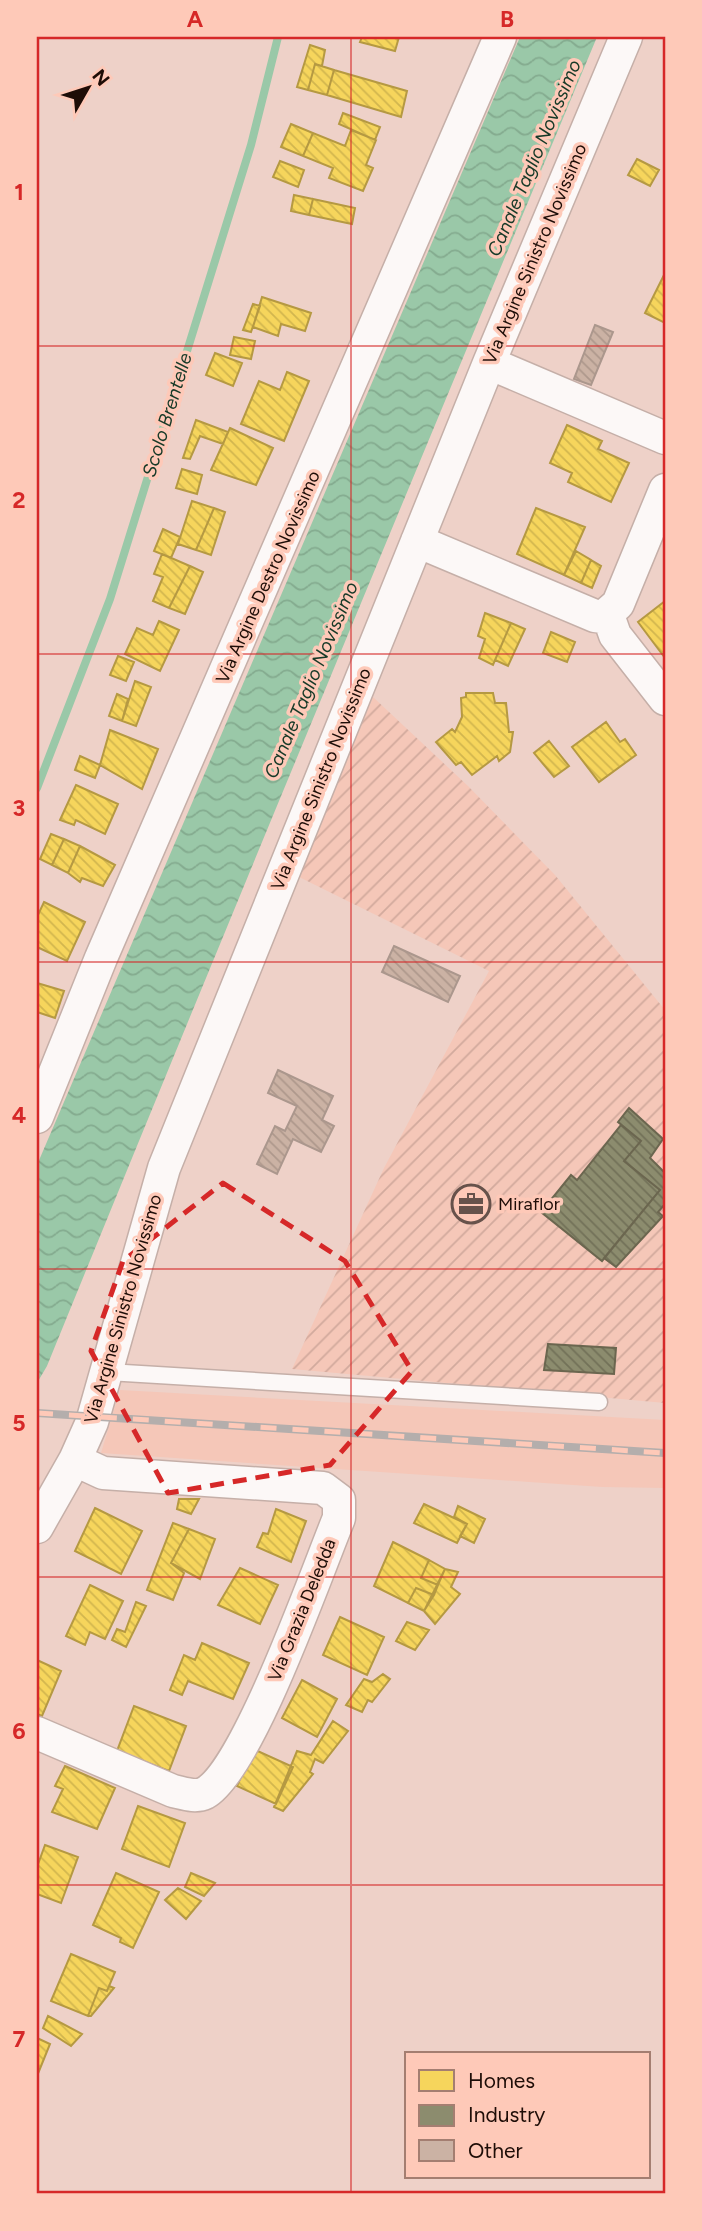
<svg xmlns="http://www.w3.org/2000/svg" width="702" height="2231" font-family="Figtree,sans-serif">
<style>
.built{fill:#f5c7b8}
.industrial{fill:url(#industrial-furrows)}
.water{fill:url(#water-waves)}
.homes{fill:url(#homes-back-hatch);stroke:#b59942;stroke-width:2}
.industry{fill:url(#industry-back-hatch);stroke:#6b664f;stroke-width:2}
.lines{fill:none;stroke-linecap:round;stroke-linejoin:round}
.stream{stroke:#9ac8a8;stroke-width:8}
.building{fill:url(#building-back-hatch);stroke:#ab978d;stroke-width:2}
.service-casing{stroke:#c5afa8;stroke-width:19}
.minor-casing{stroke:#c5afa8;stroke-width:35}
.service{stroke:#fcf8f7;stroke-width:16}
.minor{stroke:#fcf8f7;stroke-width:32}
.rail-casing{stroke:#b4aeac;stroke-width:8}
.rail{stroke:#fec9b8;stroke-width:5;stroke-dasharray:16;stroke-linecap:butt}
.marked{fill:none;stroke:#d62828;stroke-width:5;stroke-dasharray:14 9;stroke-linejoin:round}
.grid{fill:none;stroke:#d62828;stroke-width:2;stroke-opacity:0.55}
.labels{text-anchor:middle;dominant-baseline:central;stroke-width:7;stroke-linejoin:round;paint-order:stroke}
.street-label{font-size:18px;fill:#1e0d07;stroke:#fec9b8}
.poi-label{font-size:18px;fill:#1e0d07;stroke:#fec9b8;text-anchor:start}
.water-label{font-size:19px;font-style:italic;fill:#163927;stroke:#fec9b8}
.neatline{fill:none;stroke:#d62828;stroke-width:2.5}
.grid-label{font-size:23px;text-anchor:middle;font-weight:bold;fill:#d62828}
</style>
<defs>
<pattern id="industrial-furrows" width="10" height="10" patternUnits="userSpaceOnUse" patternTransform="scale(1.75)"><rect width="10" height="10" fill="#f5c7b8"/><path d="M-1 1l2-2M0 10L10 0M9 11l2-2" fill="none" stroke="#d2aa9d"/></pattern>
<pattern id="water-waves" width="16" height="10" patternUnits="userSpaceOnUse" patternTransform="scale(1.75)"><rect width="16" height="10" fill="#9ac8a8"/><path d="M0 5q4-4 8 0t8 0" fill="none" stroke="#84ab8f"/></pattern>
<pattern id="homes-back-hatch" width="6" height="6" patternUnits="userSpaceOnUse" patternTransform="scale(1.75)"><rect width="6" height="6" fill="#f6d55c"/><path d="M-1 5l2 2M0 0l6 6M5-1l2 2" fill="none" stroke="#d2b64e"/></pattern>
<pattern id="industry-back-hatch" width="6" height="6" patternUnits="userSpaceOnUse" patternTransform="scale(1.75)"><rect width="6" height="6" fill="#8c8c6e"/><path d="M-1 5l2 2M0 0l6 6M5-1l2 2" fill="none" stroke="#727158"/></pattern>
<pattern id="building-back-hatch" width="6" height="6" patternUnits="userSpaceOnUse" patternTransform="scale(1.75)"><rect width="6" height="6" fill="#cbb2a4"/><path d="M-1 5l2 2M0 0l6 6M5-1l2 2" fill="none" stroke="#ae988c"/></pattern>
</defs>
<rect width="100%" height="100%" fill="#eed1c8"/>
<!-- built -->
<path class="built" d="M120 1390 665 1420V1488L602 1487 101 1453Z"/>
<!-- industrial -->
<path class="industrial" d="M373 697 468 786 555 875 665 1010V1403L292 1369 384 1168 489 971 297 876Z"/>
<!-- water -->
<path class="water" d="M520 37H597C412 479 228 922 47 1366L37 1383V1165Z"/>
<!-- homes -->
<path class="homes" d="M362 37H399L395 51 360 42Z
M310 45 325 50 322 66 315 64 308 90 297 87Z
M315 64 334 70 327 95 308 90Z
M334 70 407 91 401 117 327 95Z
M343 113 380 127 375 140 339 124Z
M291 124 313 133 303 156 281 147Z
M351 130 376 140 366 165 373 168 363 191 329 178 333 168 303 156 313 133 345 146Z
M637 159 659 170 650 186 628 175Z
M280 161 304 170 298 187 273 177Z
M294 195 313 199 309 215 291 211Z
M313 199 355 208 352 224 309 215Z
M665 273V323L645 313Z
M262 297 311 313 305 331 281 324 278 336 253 327Z
M253 304 260 306 251 332 243 330Z
M234 337 255 341 251 359 230 355Z
M215 353 242 363 233 386 206 375Z
M287 372 309 381 284 441 241 424 259 381 280 390Z
M196 420 228 432 223 444 200 436 190 459 183 458Z
M567 425 602 441 598 449 629 463 611 502 568 482 572 473 550 463Z
M230 428 273 448 256 485 211 470Z
M182 469 202 475 197 494 176 488Z
M192 501 214 508 196 550 178 544Z
M214 508 225 512 211 555 196 550Z
M536 508 585 527 564 575 517 554Z
M163 529 180 537 171 558 154 551Z
M576 551 591 560 581 583 564 575Z
M162 554 190 566 169 608 153 601 163 577 154 574Z
M591 560 601 566 592 588 581 583Z
M190 566 203 572 185 614 169 608Z
M665 601V658L638 622Z
M485 613 511 623 493 665 479 658 485 639 478 636Z
M159 621 179 630 160 671 125 654 137 628 153 635Z
M511 623 525 629 508 666 495 660Z
M551 632 575 642 567 662 543 653Z
M118 656 134 662 126 681 110 675Z
M135 681 151 687 136 726 122 721Z
M466 693H493L495 703H506L509 732H513L510 752 499 761 497 756 472 775 461 762 456 765 436 742 452 729 455 732 462 717 461 698 466 697Z
M117 694 128 699 122 721 109 716Z
M606 722 620 742 625 739 636 755 599 782 572 747Z
M110 730 158 749 142 789 100 765Z
M549 741 569 766 554 777 534 753Z
M80 756 100 765 95 778 75 770Z
M76 785 118 804 105 834 76 820 74 825 60 820Z
M51 834 64 839 52 865 40 859Z
M64 839 80 846 68 873 52 865Z
M80 846 115 865 103 886 82 878 80 882 68 873Z
M44 902 85 922 67 961 37 947V917Z
M37 983 64 991 55 1018 37 1012Z
M179 1499H199L191 1514 177 1509Z
M424 1504 467 1524 457 1543 414 1523Z
M458 1506 485 1519 474 1543 460 1536 467 1524 454 1517Z
M95 1508 142 1531 121 1574 75 1551Z
M276 1509 306 1521 291 1562 257 1547 263 1533 268 1534Z
M173 1523 189 1529 171 1563 184 1573 173 1600 147 1590Z
M189 1529 215 1539 200 1579 171 1563Z
M393 1542 429 1560 421 1578 438 1585 434 1595 416 1588 408 1603 374 1586Z
M429 1560 445 1569 438 1585 421 1578Z
M240 1568 278 1585 260 1624 218 1605Z
M445 1569 458 1572 451 1587 460 1594 435 1624 424 1611Z
M90 1585 123 1601 105 1639 90 1632 85 1645 66 1636Z
M416 1588 434 1595 424 1611 408 1603Z
M136 1602 146 1606 126 1647 112 1640 117 1629 125 1632Z
M340 1617 384 1637 367 1675 323 1655Z
M407 1622 429 1630 415 1650 396 1641Z
M202 1643 249 1663 233 1699 188 1681 182 1695 170 1690 184 1655 195 1660Z
M37 1660 61 1671 42 1716 37 1714Z
M383 1674 390 1679 372 1702 368 1700 362 1712 346 1705 364 1679 372 1682Z
M302 1680 337 1699 317 1737 282 1718Z
M134 1706 186 1726 169 1771 117 1751Z
M333 1721 348 1731 323 1763 315 1759 310 1772 313 1774 283 1811 274 1807 297 1751 311 1755Z
M253 1749 293 1767 276 1804 237 1786Z
M65 1766 115 1788 97 1829 52 1812 63 1789 55 1786Z
M138 1806 185 1823 169 1867 122 1849Z
M45 1845 78 1857 61 1903 37 1894V1867Z
M116 1873 159 1892 133 1948 120 1942 121 1938 93 1925Z
M191 1873 215 1883 204 1896 185 1887Z
M178 1888 201 1901 186 1919 165 1900Z
M71 1954 115 1972 107 1991 99 1988 88 2016 51 2001Z
M109 1986 114 1988 91 2016H88L99 1988 107 1991Z
M48 2016 82 2034 71 2046 43 2028Z
M37 2038 50 2044 37 2076Z"/>
<!-- industry -->
<path class="industry" d="M629 1108 663 1139 650 1158 665 1173V1204L658 1212 663 1216 616 1267 604 1258 660 1190 624 1161 641 1141 618 1122Z
M621 1125 641 1141 624 1161 660 1190 602 1261 541 1212 571 1175 577 1180Z
M548 1344 616 1348 614 1374 544 1370Z"/>
<g class="lines">
<!-- stream -->
<path class="stream" d="M37 788 110 599 251 145 278 37"/>
</g>
<!-- building -->
<path class="building" d="M595 325 613 332 591 385 574 379Z
M394 946 460 976 448 1002 382 972Z
M278 1070 333 1096 322 1120 334 1126 321 1152 293 1139 277 1174 257 1164 275 1126 285 1131 297 1106 268 1093Z"/>
<g class="lines">
<defs>
<path id="service" d="M108 1372 599 1402"/>
<path id="minor" d="M489 363 665 438
M417 541 595 616 603 617 618 604 665 490
M608 615 615 635 665 699
M37 1117 101 958 500 37
M37 1527 75 1460 92 1422 164 1168 489 363 626 37
M37 1733 173 1791C183 1793 195 1798 205 1793 248 1769 317 1571 339 1518V1500L323 1488 103 1473 75 1460"/>
</defs>
<!-- service casing -->
<use href="#service" class="service-casing"/>
<!-- minor casing -->
<use href="#minor" class="minor-casing"/>
<!-- service -->
<use href="#service" class="service"/>
<!-- minor -->
<use href="#minor" class="minor"/>
<defs>
<path id="rail" d="M37 1413 665 1453"/>
</defs>
<!-- rail casing -->
<use href="#rail" class="rail-casing"/>
<!-- rail -->
<use href="#rail" class="rail"/>
</g>
<!-- marked area -->
<path class="marked" d="M223 1183 345 1261 412 1371 330 1465 168 1493 91 1351 123 1261Z"/>
<!-- grid -->
<path class="grid" d="M351 37V2194M37 346H665M37 654H665M37 962H665M37 1269H665M37 1577H665M37 1885H665"/>
<!-- icons -->
<defs>
<symbol id="office-ring" viewBox="-11 -11 22 22"><circle r="9.5" fill="#fec9b8" stroke="#67524b" stroke-width="1.5"/><path d="M-6-3h4V-5.5h4V-3h4V5H-6ZM-1-4.5V-3h2v-1.5ZM-6 0V1H6V0Z" fill="#67524b"/></symbol>
</defs>
<g fill-rule="evenodd">
<use href="#office-ring" x="449" y="1182" width="44" height="44"/>
</g>
<g class="labels">
<!-- street labels -->
<g class="street-label">
<text transform="translate(535 254) rotate(-67)">Via Argine Sinistro Novissimo</text>
<text transform="translate(268 577) rotate(-66)">Via Argine Destro Novissimo</text>
<text transform="translate(321 779) rotate(-68)">Via Argine Sinistro Novissimo</text>
<text transform="translate(123 1309) rotate(-74)">Via Argine Sinistro Novissimo</text>
<text transform="translate(302 1610) rotate(-68)">Via Grazia Deledda</text>
</g>
<!-- poi labels -->
<g class="poi-label">
<text x="498" y="1204">Miraflor</text>
</g>
<!-- water labels -->
<g class="water-label">
<text transform="translate(534 158) rotate(-67)">Canale Taglio Novissimo</text>
<text transform="translate(167 415) rotate(-73)">Scolo Brentelle</text>
<text transform="translate(311 680) rotate(-67)">Canale Taglio Novissimo</text>
</g>
</g>
<!-- border -->
<rect width="702" height="2231" fill="none" stroke="#fec9b8" stroke-width="77"/>
<!-- legend -->
<rect x="405" y="2052" width="245" height="126" fill="#fec9b8" stroke="#a47e71" stroke-width="2"/>
<rect x="419" y="2070" width="35" height="21" fill="#f6d55c" stroke="#a47e71" stroke-width="2"/>
<text x="468" y="2088" font-size="21" fill="#1e0d07">Homes</text>
<rect x="419" y="2105" width="35" height="21" fill="#8c8c6e" stroke="#a47e71" stroke-width="2"/>
<text x="468" y="2122" font-size="21" fill="#1e0d07">Industry</text>
<rect x="419" y="2140" width="35" height="21" fill="#cbb2a4" stroke="#a47e71" stroke-width="2"/>
<text x="468" y="2158" font-size="21" fill="#1e0d07">Other</text>
<!-- north arrow -->
<g transform="translate(88 88) rotate(51)" stroke="#fec9b8" stroke-width="5" paint-order="stroke">
<path d="M0-5L12 26L0 18L-12 26Z" fill="#1e0d07"/>
<text y="-10" font-size="19" font-weight="bold" text-anchor="middle" fill="#1e0d07">N</text>
</g>
<rect x="38" y="38" width="626" height="2154" class="neatline"/>
<g class="grid-label">
<text x="195" y="27">A</text>
<text x="507" y="27">B</text>
<text x="19" y="200">1</text>
<text x="19" y="508">2</text>
<text x="19" y="816">3</text>
<text x="19" y="1123">4</text>
<text x="19" y="1431">5</text>
<text x="19" y="1739">6</text>
<text x="19" y="2047">7</text>
</g>
</svg>
